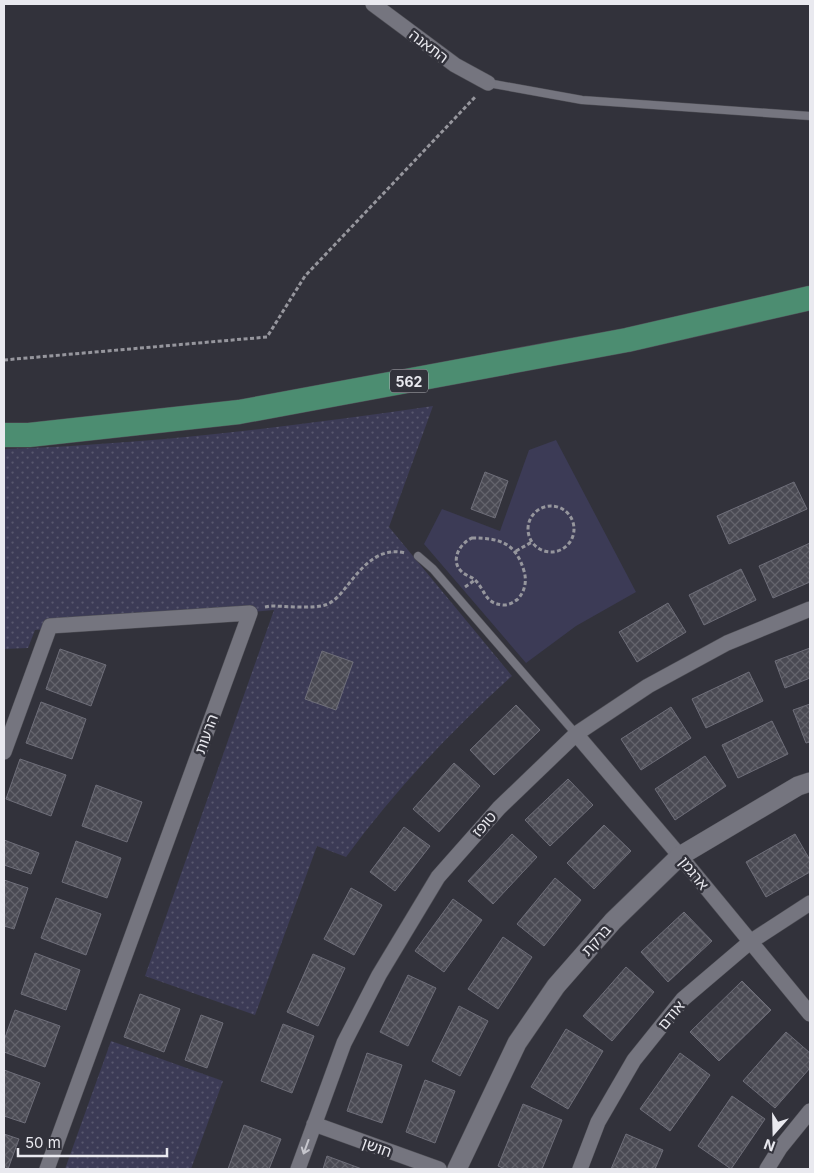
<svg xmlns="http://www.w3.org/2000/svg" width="814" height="1173" font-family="Inter,'Noto Sans Hebrew',sans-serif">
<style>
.grass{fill:url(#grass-dots)}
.green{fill:#3c3b56}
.building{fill:url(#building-cross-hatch);stroke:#6e6e79}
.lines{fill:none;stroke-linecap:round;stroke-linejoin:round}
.service-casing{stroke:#505057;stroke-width:9}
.minor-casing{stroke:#505057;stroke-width:16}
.tertiary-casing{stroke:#505057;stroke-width:20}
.primary-casing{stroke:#505057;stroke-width:25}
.path{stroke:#96969d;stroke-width:3;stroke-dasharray:4 2.5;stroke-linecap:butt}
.service{stroke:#75757f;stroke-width:8}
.minor{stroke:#75757f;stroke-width:15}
.tertiary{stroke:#75757f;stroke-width:19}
.primary{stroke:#4c8d71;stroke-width:24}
.oneway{stroke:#c6c6cd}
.labels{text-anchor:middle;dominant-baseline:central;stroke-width:5;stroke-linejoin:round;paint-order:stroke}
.shield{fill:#32323b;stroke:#b2b2b9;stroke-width:1}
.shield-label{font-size:14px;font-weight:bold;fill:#e9e9ef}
.street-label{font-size:15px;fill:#e9e9ef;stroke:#32323b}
</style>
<defs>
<pattern id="grass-dots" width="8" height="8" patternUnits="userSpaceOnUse" patternTransform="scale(1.25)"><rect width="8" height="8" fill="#3c3b56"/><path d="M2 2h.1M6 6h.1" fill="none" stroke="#58576f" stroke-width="1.8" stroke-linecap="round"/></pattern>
<pattern id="building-cross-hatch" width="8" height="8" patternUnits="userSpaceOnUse" patternTransform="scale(1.25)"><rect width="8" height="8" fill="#4a4a53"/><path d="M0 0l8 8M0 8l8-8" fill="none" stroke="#64646c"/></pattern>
</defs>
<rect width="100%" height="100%" fill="#32323b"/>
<!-- grass -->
<path class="grass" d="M433 406 389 527 512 676C451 731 395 790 346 857L317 846 255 1015 145 976 274 610 35 630 28 648 4 649V449C148 444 290 427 433 406Z
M111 1041 223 1081 191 1169H65Z"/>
<!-- green -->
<path class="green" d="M556 440 636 592 576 626 526 663 424 544 442 509 500 531 529 450Z"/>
<!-- building -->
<path class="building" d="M485 472 508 481 495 518 471 509Z
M794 482 807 509 729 544 717 516Z
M810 543V582L773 598 759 566Z
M741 569 756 600 704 625 689 595Z
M668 603 686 632 637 662 619 632Z
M810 648V678L785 688 775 661Z
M60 649 106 665 91 706 46 689Z
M322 651 353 662 336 710 305 699Z
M749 672 763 701 706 728 692 699Z
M41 702 86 719 72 759 26 743Z
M810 704V742L806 743 793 710Z
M516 705 540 730 494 775 470 750Z
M671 707 691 738 641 770 621 739Z
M772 721 788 754 738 778 722 745Z
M705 756 726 786 675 820 655 789Z
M20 759 66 775 51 816 6 799Z
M454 763 480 786 439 832 413 809Z
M568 779 593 805 550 846 525 820Z
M96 785 142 802 127 842 82 826Z
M604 825 631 851 594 889 567 863Z
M404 827 430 846 395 891 370 872Z
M512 834 537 857 493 904 468 881Z
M795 834 810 860V872L766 897 746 862Z
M4 840 39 853 31 874 4 865Z
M76 841 121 858 107 898 62 882Z
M555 878 581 900 544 946 517 924Z
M4 880 28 888 14 929 4 926Z
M351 888 382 905 354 955 324 939Z
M56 898 101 914 86 955 41 938Z
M453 899 482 920 444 972 415 951Z
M684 912 712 941 668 982 641 952Z
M503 937 532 957 498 1009 468 989Z
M35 953 80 970 66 1010 21 994Z
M313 954 345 968 318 1026 287 1012Z
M626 967 654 992 612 1041 583 1016Z
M408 975 436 988 408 1046 380 1032Z
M742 981 771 1010 719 1061 690 1032Z
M140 994 180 1009 164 1052 124 1037Z
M459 1006 488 1021 460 1076 432 1061Z
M15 1010 60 1026 45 1067 4 1052V1040Z
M201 1015 223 1023 207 1068 185 1060Z
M283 1024 314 1036 292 1093 261 1081Z
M566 1029 603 1051 568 1109 531 1087Z
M786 1032 810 1053V1068L775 1108 743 1081Z
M367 1053 402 1065 382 1123 347 1111Z
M680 1053 710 1075 670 1131 640 1109Z
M4 1070 40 1083 25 1123 4 1116Z
M425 1080 455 1091 435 1143 406 1132Z
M732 1096 765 1119 731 1169 698 1146Z
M523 1104 562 1120 542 1169H505L498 1166Z
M244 1125 281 1139 269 1169H228Z
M4 1134 19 1139 8 1169H4Z
M626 1134 663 1150 655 1169H611Z
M327 1156 362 1169H323Z"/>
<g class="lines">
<defs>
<path id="service" d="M488 83 582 100 810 116
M418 556 433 569 576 734"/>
<path id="minor" d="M373 4 455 65 488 83
M576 734 680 856 810 1014
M4 752 50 626 250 613 47 1169
M314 1124 439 1169
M298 1169 344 1043 379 975 438 877 499 808 576 734 648 686 727 643 810 609
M580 1169 598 1122 634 1060 683 999 750 942 810 903
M767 1169 780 1148 810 1111"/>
<path id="tertiary" d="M457 1169 517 1043 556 986 613 921 680 856 798 786 810 782"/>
<path id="primary" d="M4 435H29L239 412 627 340 810 298"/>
</defs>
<!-- service casing -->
<use href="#service" class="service-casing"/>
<!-- minor casing -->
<use href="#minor" class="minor-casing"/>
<!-- tertiary casing -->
<use href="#tertiary" class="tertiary-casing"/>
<!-- primary casing -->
<use href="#primary" class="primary-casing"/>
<!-- path -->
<path class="path" d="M4 360 267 337 305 276 476 96
M528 529a23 23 0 1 1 46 0a23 23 0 1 1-46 0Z
M472 538C500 538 516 543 524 571 527 581 525 591 518 599 514 602 509 605 504 605 484 604 486 590 474 579 470 576 464 575 461 571 450 560 460 543 472 538Z
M516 551 532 542
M465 587 475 580
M265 607 270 606C284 606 312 609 325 605 332 603 338 597 343 591 359 571 376 546 405 553"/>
<!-- service -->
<use href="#service" class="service"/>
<!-- minor -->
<use href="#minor" class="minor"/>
<!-- tertiary -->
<use href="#tertiary" class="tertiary"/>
<!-- primary -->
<use href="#primary" class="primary"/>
</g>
<!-- one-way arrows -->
<defs><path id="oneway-shaft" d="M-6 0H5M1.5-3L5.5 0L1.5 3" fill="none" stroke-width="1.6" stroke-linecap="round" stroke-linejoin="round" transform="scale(1.25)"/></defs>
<use class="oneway" href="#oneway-shaft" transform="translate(306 1147) rotate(110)"/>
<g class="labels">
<!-- shield labels -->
<rect class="shield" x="390" y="369.5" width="38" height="23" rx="4"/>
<g class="shield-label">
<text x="409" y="381">562</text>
</g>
<!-- street labels -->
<g class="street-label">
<text transform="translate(429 46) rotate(37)">התאנה</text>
<text transform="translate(206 734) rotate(-70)">הרעות</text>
<text transform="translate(484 824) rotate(-49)">טופז</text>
<text transform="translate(694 873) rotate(51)">ארגמן</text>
<text transform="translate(596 940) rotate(-48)">ברקת</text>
<text transform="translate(671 1015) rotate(-50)">אודם</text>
<text transform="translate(377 1147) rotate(20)">חושן</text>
</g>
</g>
<!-- border -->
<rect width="814" height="1173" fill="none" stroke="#e9e9ef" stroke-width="10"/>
<!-- north arrow -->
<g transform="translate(774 1133) rotate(200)" stroke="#32323b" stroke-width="4" paint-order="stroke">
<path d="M0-4L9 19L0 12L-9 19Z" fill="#e9e9ef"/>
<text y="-8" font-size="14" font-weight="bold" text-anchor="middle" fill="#e9e9ef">N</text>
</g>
<!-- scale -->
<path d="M18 1148v8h149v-8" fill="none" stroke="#e9e9ef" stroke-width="2.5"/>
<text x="25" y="1148" font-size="15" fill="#e9e9ef" stroke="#32323b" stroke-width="4" paint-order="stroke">50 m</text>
</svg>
